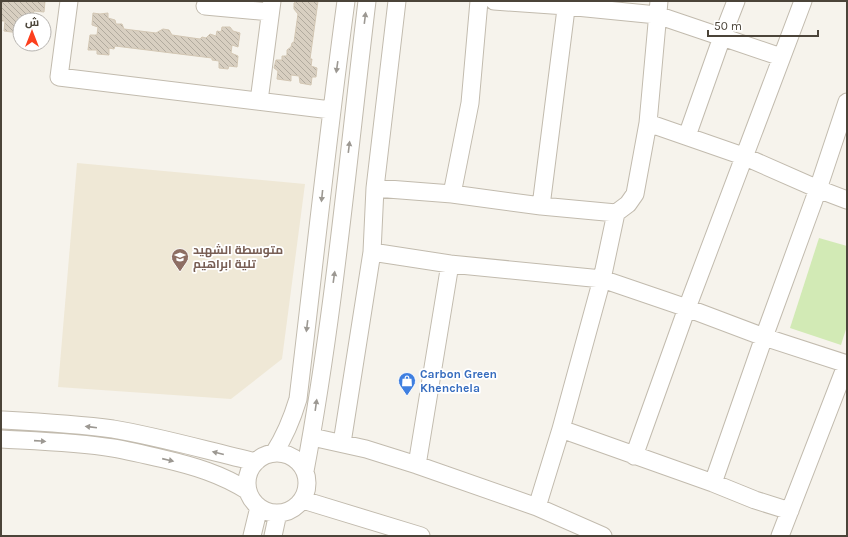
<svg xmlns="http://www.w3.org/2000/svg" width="848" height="537" font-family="Karla,Cairo,sans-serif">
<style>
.education{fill:#efe8d6}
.green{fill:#d2eab5}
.building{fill:url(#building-back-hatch);stroke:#d3c7b4}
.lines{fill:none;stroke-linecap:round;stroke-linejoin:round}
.minor-casing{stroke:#c2bbae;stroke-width:19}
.minor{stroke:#fff;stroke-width:17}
.oneway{fill:#9c9892}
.labels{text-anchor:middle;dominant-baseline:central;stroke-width:3.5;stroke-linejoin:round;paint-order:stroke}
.education-label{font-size:12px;font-weight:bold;fill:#785e54;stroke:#fff;text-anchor:start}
.shop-label{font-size:12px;font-weight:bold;fill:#366cbe;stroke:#fff;text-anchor:start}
</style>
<defs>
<pattern id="building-back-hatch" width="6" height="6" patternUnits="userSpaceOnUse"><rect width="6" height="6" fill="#d8cfc1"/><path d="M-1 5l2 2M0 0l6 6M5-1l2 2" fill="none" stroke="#b1aa9e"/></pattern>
</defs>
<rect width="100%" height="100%" fill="#f6f3ec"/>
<!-- education -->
<path class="education" d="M77 163 305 184 282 359 231 399 58 387Z"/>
<!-- green -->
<path class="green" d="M819 238 847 246V326L841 345 790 328Z"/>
<!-- building -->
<path class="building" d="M1 1H45L44 12 34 11 30 20H20L19 33 4 31 5 21H1Z
M297 1H318L310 59H312L311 66 317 68 316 77H312L311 85 300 83 299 76 291 75V81L277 79 278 71 274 68 276 60H282V56H287V50L291 47 292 43 294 42 298 14 294 9V3Z
M93 13 100 14 108 13V18L115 20 116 24H122L124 29 156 33 163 29 169 30 172 35 200 39 202 37 206 38 210 34 216 36 217 31 221 32 222 27H230L233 31 240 33 238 47 232 45 231 53 238 56 237 67 229 66 228 69 219 68V61L212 60V58L115 46 114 49 109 48V55L97 54V50H88L90 35H97L98 27 92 25Z"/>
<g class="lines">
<defs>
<path id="minor" d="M69 1 59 77 331 110
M494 1 566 6 657 15 722 37 736 1
M205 6 270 12
M259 101 272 1
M648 123 743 156 818 189 847 200
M687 136 722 37 781 57
M375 188 452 194 541 206 616 213 602 279 561 429 537 507
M452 194 470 103 479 1
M541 206 567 1
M616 213 628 204 635 194 648 123 659 1
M372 252 450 264 602 279 687 308 764 337 847 364
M1 420C38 422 76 424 113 429 161 437 208 451 256 462
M561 429 713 483 755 500 790 511
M312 437 366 449 417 465 537 507 603 536
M1 439C38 441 76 442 113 448 130 451 147 455 164 459 194 466 221 474 248 491
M342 443 372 252 375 188 397 1
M274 453C285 436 292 419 298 399 314 266 328 133 346 1
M247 483a30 30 0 1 1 60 0a30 30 0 1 1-60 0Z
M634 456 687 308 803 1
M417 465 450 264
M305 471C334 316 348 158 367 1
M713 483 764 337 818 189 847 102
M303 500 421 536
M252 536 259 507
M273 536 278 513
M780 536 847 363"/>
</defs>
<!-- minor casing -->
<use href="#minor" class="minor-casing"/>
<!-- minor -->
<use href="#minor" class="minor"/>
</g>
<!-- one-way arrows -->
<defs><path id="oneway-solid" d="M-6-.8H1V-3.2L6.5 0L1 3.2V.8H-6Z"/></defs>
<g class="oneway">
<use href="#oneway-solid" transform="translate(365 18) rotate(-83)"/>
<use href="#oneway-solid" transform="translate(337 67) rotate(98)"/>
<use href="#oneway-solid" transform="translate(349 147) rotate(-83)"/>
<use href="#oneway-solid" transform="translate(322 196) rotate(96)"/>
<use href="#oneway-solid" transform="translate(334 277) rotate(-82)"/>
<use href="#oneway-solid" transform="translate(307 326) rotate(97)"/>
<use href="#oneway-solid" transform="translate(316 405) rotate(-82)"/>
<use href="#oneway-solid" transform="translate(91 427) rotate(-173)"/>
<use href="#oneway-solid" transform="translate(40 441) rotate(4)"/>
<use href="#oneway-solid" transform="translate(218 453) rotate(-166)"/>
<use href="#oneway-solid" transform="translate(168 460) rotate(13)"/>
</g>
<!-- icons -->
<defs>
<symbol id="school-pin" viewBox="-11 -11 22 30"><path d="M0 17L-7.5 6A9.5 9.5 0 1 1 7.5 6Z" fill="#8d6e63" stroke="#fff"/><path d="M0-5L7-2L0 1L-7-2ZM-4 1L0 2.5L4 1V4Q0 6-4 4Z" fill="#fff"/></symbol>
<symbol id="shop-pin" viewBox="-11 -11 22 30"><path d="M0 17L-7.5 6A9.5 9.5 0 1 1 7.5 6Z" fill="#3f7fe0" stroke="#fff"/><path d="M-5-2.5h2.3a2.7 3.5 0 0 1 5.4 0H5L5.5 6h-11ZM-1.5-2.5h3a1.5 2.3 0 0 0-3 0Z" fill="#fff"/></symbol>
</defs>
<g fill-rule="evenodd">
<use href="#school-pin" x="170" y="247" width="20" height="27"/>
<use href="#shop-pin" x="397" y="371" width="20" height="27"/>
</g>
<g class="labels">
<!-- education labels -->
<g class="education-label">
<text x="193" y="250">متوسطة الشهيد<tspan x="193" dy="14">تلية ابراهيم</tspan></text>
</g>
<!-- shop labels -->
<g class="shop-label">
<text x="420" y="374">Carbon Green<tspan x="420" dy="14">Khenchela</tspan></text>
</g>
</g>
<!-- border -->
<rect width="848" height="537" fill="none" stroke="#4b4439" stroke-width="4"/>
<!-- north arrow -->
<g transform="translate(32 32)"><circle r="19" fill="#ffffff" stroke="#b7b4b0"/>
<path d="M0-3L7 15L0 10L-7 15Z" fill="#fc3f1d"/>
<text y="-6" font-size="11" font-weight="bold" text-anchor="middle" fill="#4b4439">ش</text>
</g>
<!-- scale -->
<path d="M708 30v6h110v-6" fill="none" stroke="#4b4439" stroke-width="2"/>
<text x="714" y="30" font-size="12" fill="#4b4439" stroke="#ffffff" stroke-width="3" paint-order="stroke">50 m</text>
</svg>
